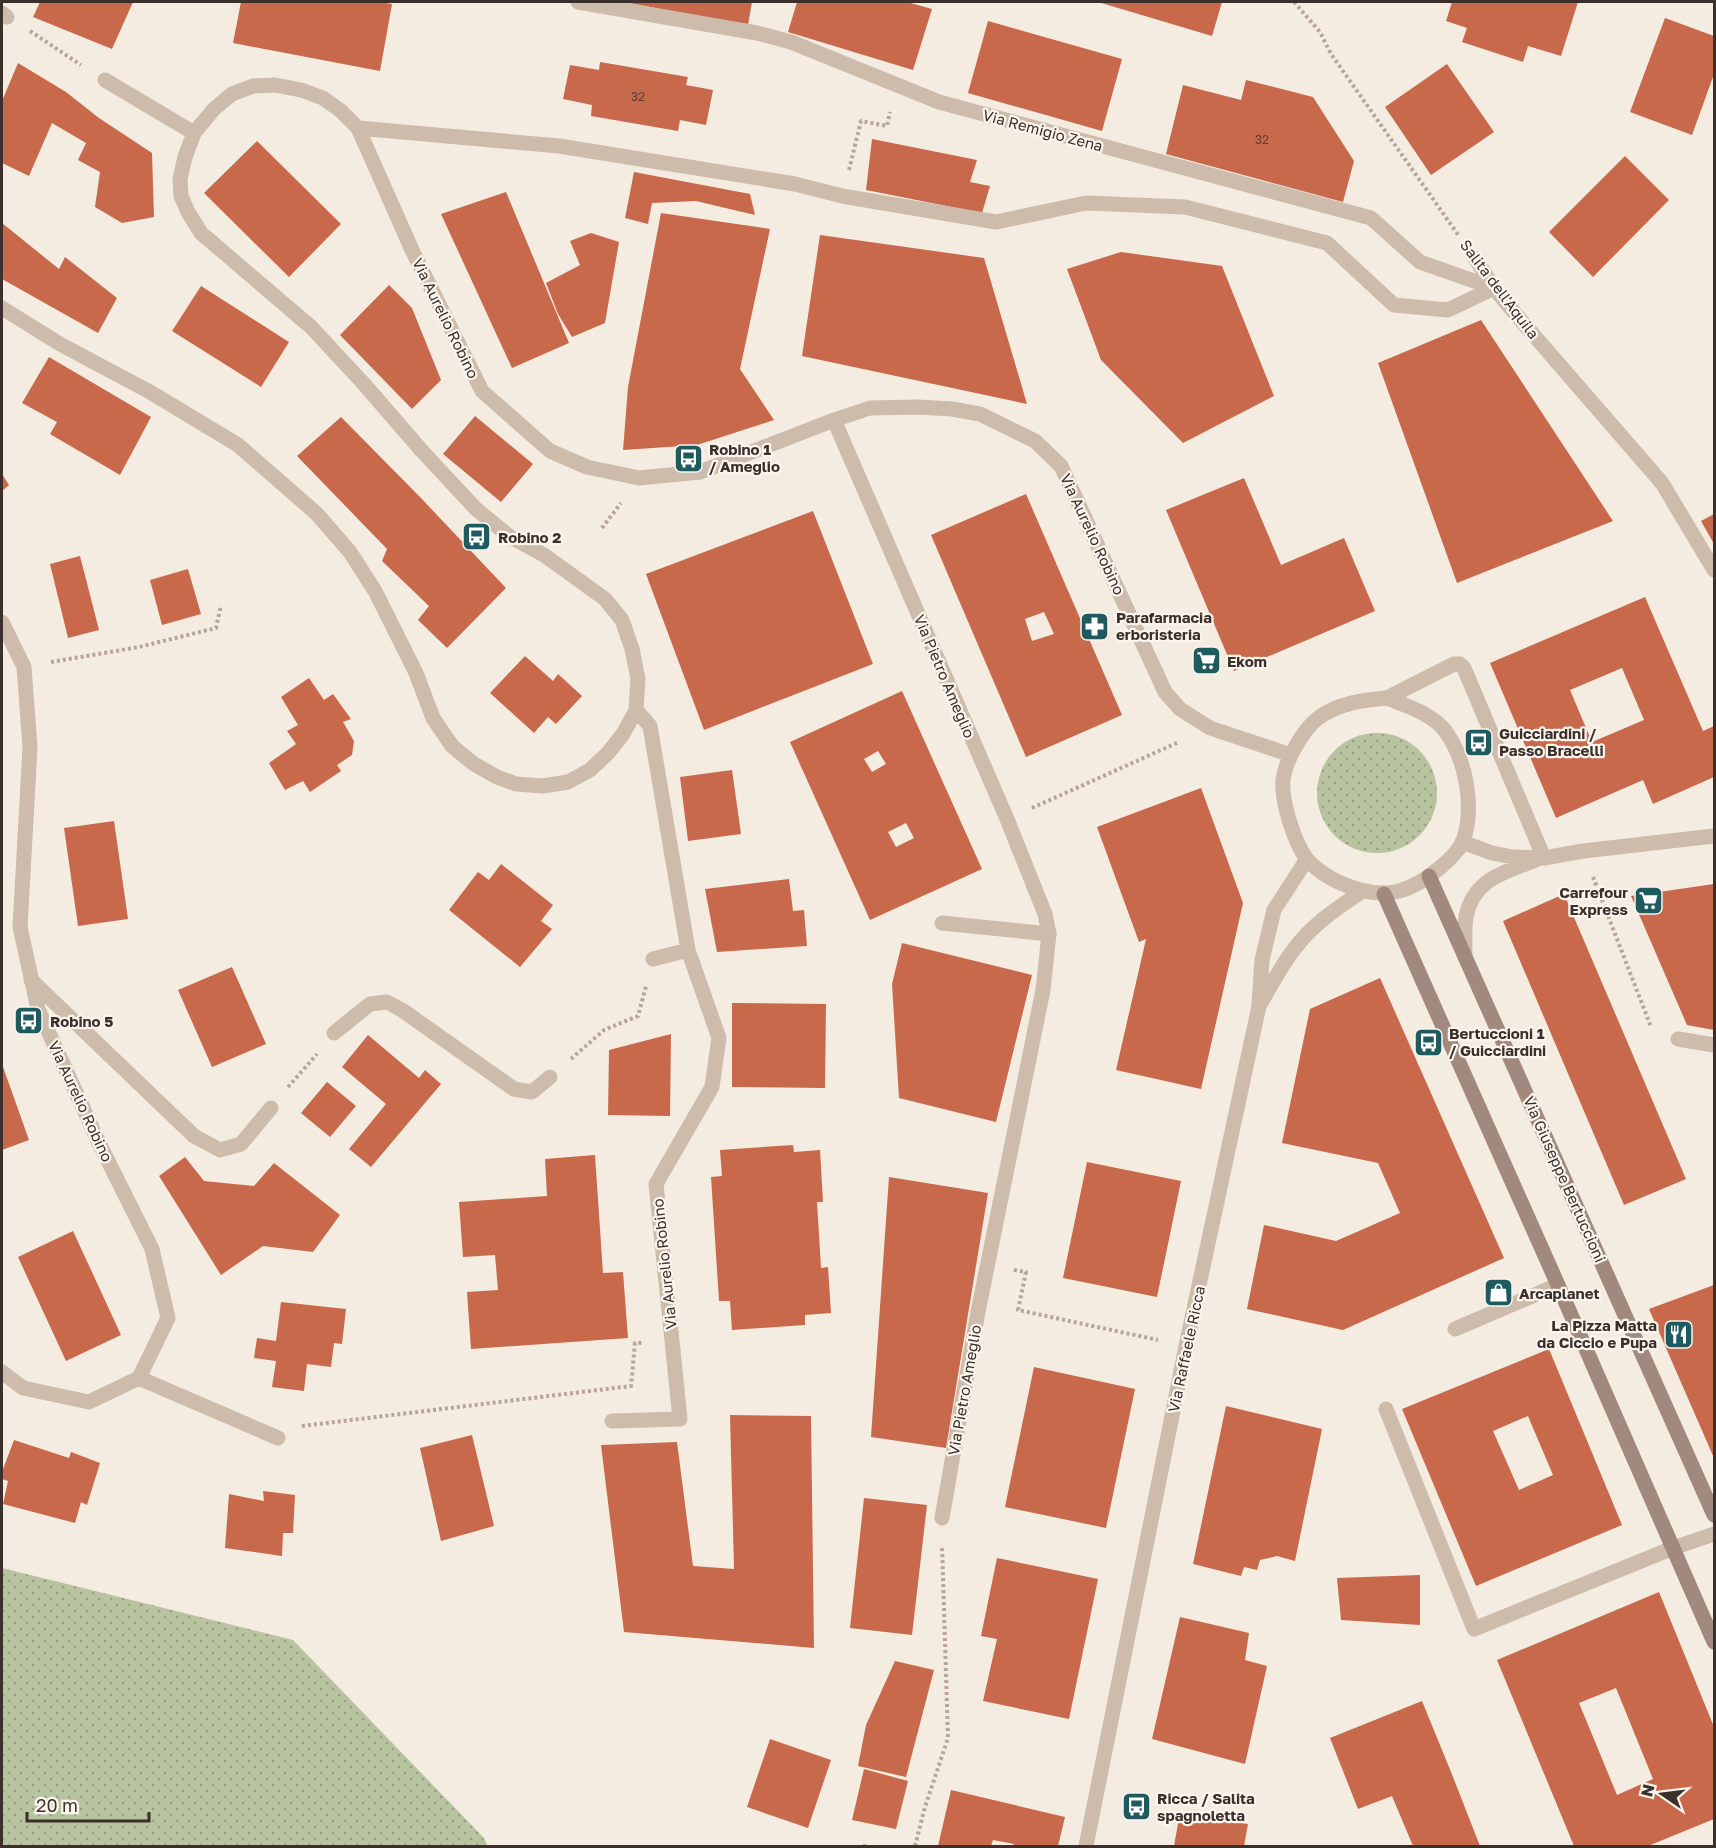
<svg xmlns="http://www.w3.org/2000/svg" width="1716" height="1848" font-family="'Golos Text',sans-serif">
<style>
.grass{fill:url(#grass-dots)}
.building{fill:#c8694b;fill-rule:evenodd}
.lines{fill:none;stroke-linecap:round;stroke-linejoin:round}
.path{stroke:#b9a596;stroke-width:4;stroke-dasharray:3 3;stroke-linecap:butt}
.lane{stroke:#cdbbac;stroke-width:15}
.street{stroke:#cdbbac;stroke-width:15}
.secondary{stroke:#a18a7d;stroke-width:15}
.labels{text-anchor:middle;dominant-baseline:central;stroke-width:4.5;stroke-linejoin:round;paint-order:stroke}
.number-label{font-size:12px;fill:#5e3e33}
.street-label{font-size:15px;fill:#3b302b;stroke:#fbf5ee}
.poi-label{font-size:15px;font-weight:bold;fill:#3b302b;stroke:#fbf5ee;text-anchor:start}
</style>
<defs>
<pattern id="grass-dots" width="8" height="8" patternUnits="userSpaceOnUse" patternTransform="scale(1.5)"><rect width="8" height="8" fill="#b8c4a0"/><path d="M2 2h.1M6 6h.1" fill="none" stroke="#97a083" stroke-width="1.8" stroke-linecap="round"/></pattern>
</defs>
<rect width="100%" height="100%" fill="#f4ebe1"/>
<!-- grass -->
<path class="grass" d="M1317 793a60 60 0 1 1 120 0a60 60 0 1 1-120 0Z
M2 1568 293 1640 483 1837 488 1846H2Z"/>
<!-- building -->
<path class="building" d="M40 2H133L112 49 33 17Z
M241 2H380L392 4 380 71 233 43Z
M623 2H752L748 25Z
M797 2H907L932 9 913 70 788 32Z
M1098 2H1222L1212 36Z
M1452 2H1578L1561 56 1528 46 1523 62 1462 42 1467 28 1446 21Z
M1665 18 1714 36V74L1692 135 1630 112Z
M988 21 1122 59 1102 131 968 93Z
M600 62 688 77 686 85 713 90 706 125 680 120 678 131 591 116 592 105 563 99 570 65 599 70Z
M18 63 66 92 99 118 152 153 154 217 122 223 95 207 100 172 78 160 86 143 52 123 29 176 2 163V101Z
M1447 64 1494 132 1431 175 1385 107Z
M1246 80 1313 97 1354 161 1343 202 1166 154 1183 85 1241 100Z
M872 139 977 160 970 182 990 186 982 213 866 190Z
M257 141 341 224 289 277 204 193Z
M1625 156 1669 200 1593 277 1549 232Z
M634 172 750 194 755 215 696 201 652 203 648 224 625 218Z
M506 192 569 343 512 368 441 214Z
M661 213 770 229 740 369 774 420 697 445 623 450 628 387Z
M2 223 59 269 65 257 117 298 98 333 2 279Z
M591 233 619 242 605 323 572 337 558 314 546 283 580 265 570 241Z
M820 235 984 258 1027 404 802 356Z
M1121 252 1222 266 1274 396 1183 443 1101 360 1067 269Z
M389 285 412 308 441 380 412 409 340 335Z
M201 286 289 342 261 387 172 331Z
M1481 320 1613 521 1457 583 1378 363Z
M49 357 151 417 120 475 50 434 57 422 22 403Z
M475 416 533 464 501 502 443 454Z
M341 417 420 497 506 588 447 648 418 620 429 606 382 561 387 549 297 456Z
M2 474 9 485 2 491Z
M1244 478 1281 565 1344 538 1375 611 1234 671 1166 510Z
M1026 494 1122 715 1026 757 931 535ZM1044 612 1054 634 1032 641 1025 619Z
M813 511 873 664 704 730 646 574Z
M1714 514V544L1701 521Z
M80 556 99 630 68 638 50 564Z
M188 569 201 614 162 625 150 580Z
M1645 597 1703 731 1714 726V777L1653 804 1643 780 1556 818 1490 663ZM1622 668 1644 720 1592 742 1570 690Z
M525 656 553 681 558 674 582 696 556 724 548 717 534 733 490 693Z
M309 678 324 700 333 694 351 719 343 722 354 741 352 755 337 765 341 771 310 792 303 781 285 790 269 763 296 744 287 731 298 725 281 697Z
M902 691 982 869 870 920 790 742ZM878 751 886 764 872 772 864 759ZM906 823 914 838 896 847 888 832Z
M732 770 741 834 688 841 680 777Z
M1201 788 1243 903 1201 1089 1116 1070 1146 939 1139 942 1097 827Z
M114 821 128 919 78 926 64 828Z
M501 864 553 905 541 921 552 929 520 967 449 910 478 872 489 880Z
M789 879 793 911 804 910 807 946 717 952 705 889Z
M1714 884V1030L1687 1025 1631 896Z
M1564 894 1686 1179 1624 1205 1503 921Z
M902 943 1032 975 996 1122 899 1098 892 984Z
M232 967 266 1044 212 1067 178 990Z
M1380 978 1504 1258 1343 1330 1247 1309 1264 1225 1336 1241 1400 1213 1378 1163 1282 1143 1310 1009Z
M732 1003 826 1004 825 1088 732 1087Z
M671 1034 670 1116 608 1115 609 1050Z
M368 1035 419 1078 425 1070 441 1084 371 1167 349 1149 386 1104 342 1067Z
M2 1064 29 1140 2 1150Z
M327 1082 356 1106 330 1137 301 1113Z
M793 1145 794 1152 820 1150 823 1202H817L821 1268 828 1267 831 1313 805 1315V1325L732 1330 730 1301H719L711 1177 722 1176 720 1150Z
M595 1155 603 1273 623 1272 628 1338 471 1349 467 1292 498 1290 495 1255 463 1257 459 1202 547 1196 545 1159Z
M185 1157 204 1181 254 1186 274 1163 340 1215 313 1252 263 1246 221 1275 159 1176Z
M1087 1162 1181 1181 1157 1297 1063 1278Z
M889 1177 988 1193 946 1448 871 1437Z
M73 1231 121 1335 66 1361 18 1257Z
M1714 1285V1458L1649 1309Z
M281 1302 346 1309 342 1344 334 1343 331 1367 307 1364 304 1391 272 1387 276 1361 254 1358 257 1338 276 1341Z
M1549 1349 1622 1525 1476 1586 1402 1409ZM1528 1416 1553 1475 1519 1490 1493 1431Z
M1034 1367 1135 1389 1106 1528 1005 1507Z
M1226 1406 1322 1429 1295 1561 1277 1556 1260 1560 1257 1570 1244 1567 1241 1576 1193 1564Z
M730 1415 811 1416 814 1648 624 1632 601 1445 677 1442 693 1566 734 1569Z
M472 1435 494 1526 441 1541 420 1448Z
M14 1440 69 1458 71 1452 100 1463 87 1505 81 1502 75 1523 3 1504 8 1481 2 1479V1472Z
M263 1491 295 1495 293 1533H283L282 1556 225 1548 229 1494 264 1501Z
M864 1498 927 1505 912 1635 850 1628Z
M997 1558 1098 1579 1069 1719 983 1701 997 1639 981 1636Z
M1420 1575V1625L1341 1620 1337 1578Z
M1659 1592 1714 1727V1819L1648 1846H1574L1497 1660ZM1616 1688 1653 1779 1617 1795 1579 1703Z
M1180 1617 1249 1633 1245 1660 1267 1666 1245 1764 1152 1739Z
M895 1661 934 1670 906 1777 858 1766 866 1725Z
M1422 1701 1451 1772 1480 1846H1413L1392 1796 1358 1809 1330 1738Z
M770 1739 831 1760 808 1828 747 1807Z
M864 1769 908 1781 896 1829 852 1820Z
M951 1790 1065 1817 1058 1846H1013L1014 1844 993 1840 991 1846H938Z
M1180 1812 1248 1824 1244 1846H1174Z"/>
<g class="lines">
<!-- path -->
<path class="path" d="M1294 2 1320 32 1331 54 1459 236
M30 31 81 65
M849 170 861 121 887 126 890 112
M602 528 621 503
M51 662 139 647 216 628 221 605
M1032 808 1179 742
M1593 877 1651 1027
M571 1059 604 1030 638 1016 646 986
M288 1087 317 1054
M1014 1270 1026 1272 1018 1310 1158 1340
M302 1426 631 1386 635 1343H643
M863 1846H868
M915 1846 925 1807 948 1738 942 1545"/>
<!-- lane -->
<path class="lane" d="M1387 698 1454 664H1460L1464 668 1544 858
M942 923 1049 934
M31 980 194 1136
M1386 1409 1474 1629 1673 1548"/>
<!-- street -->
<path class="street" d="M578 2 757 33 791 42 939 102 1371 218 1420 262 1494 288
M2 13 7 17
M105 80 194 133
M358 128 559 146 795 184 842 196 996 222 1086 203 1185 207 1327 243 1394 305 1448 310 1494 288
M1475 258 1494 288 1518 317 1662 483 1714 570
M2 308 60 344 150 392 238 445 317 514 350 552 375 591 416 673 433 718 452 746 474 764 497 777 516 784 543 786 568 782 590 770 608 753 623 734 636 710 638 679 632 649 622 620 605 599 544 555 509 536 476 509 422 451 364 384 311 327 201 233 188 212 181 196 180 179 185 157 194 133 214 109 232 94 253 86 275 85 301 90 323 98 341 111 358 128 412 250 482 391 550 451 587 467 639 478 700 472 834 420 870 408 917 407 952 409 980 414 1035 441 1061 466 1165 692 1180 709 1210 728 1291 755
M834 420 1007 819 1045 914 1049 934 1043 990 978 1312 942 1518
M2 622 24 667 30 748 20 927 38 1009 100 1145 152 1249 168 1318 139 1378 89 1402 23 1388 2 1372
M1387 698C1407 706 1433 714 1446 732 1466 760 1475 808 1463 841 1460 849 1449 860 1443 865 1410 894 1383 901 1343 884 1330 879 1315 869 1306 858 1294 841 1281 801 1283 780 1285 761 1303 730 1318 718 1339 703 1363 700 1387 698Z
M1462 842 1492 853 1513 857 1544 858 1583 851 1714 836
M1465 956C1465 943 1464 929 1466 917 1473 879 1505 872 1536 860
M653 959 688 950
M1259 1004 1262 960 1274 910 1307 859
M334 1033 370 1004 387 1002 402 1010 514 1089 532 1092 550 1077
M1678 1039 1714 1045
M194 1136 220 1150 241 1144 271 1108
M1455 1329 1558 1285
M139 1378 278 1438
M612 1421 680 1419 656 1184 712 1087 719 1038 688 950 650 726 636 710
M1673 1548 1714 1534
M1086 1846 1186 1346 1259 1006C1273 982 1287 955 1306 935 1322 918 1342 905 1361 892"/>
<!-- secondary -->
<path class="secondary" d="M1429 876 1714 1515
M1384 894 1558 1285 1714 1642"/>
</g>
<!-- icons -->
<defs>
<symbol id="bus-square" viewBox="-11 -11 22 22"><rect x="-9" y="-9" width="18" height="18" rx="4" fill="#1f5a5e" stroke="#fbf5ee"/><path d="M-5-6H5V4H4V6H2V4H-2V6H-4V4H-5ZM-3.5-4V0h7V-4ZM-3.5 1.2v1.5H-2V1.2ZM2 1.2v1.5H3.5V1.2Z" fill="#fff"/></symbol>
<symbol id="pharmacy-square" viewBox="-11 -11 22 22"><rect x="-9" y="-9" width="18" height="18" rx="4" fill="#1f5a5e" stroke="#fbf5ee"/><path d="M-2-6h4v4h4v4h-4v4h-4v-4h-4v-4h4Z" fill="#fff"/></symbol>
<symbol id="supermarket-square" viewBox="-11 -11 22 22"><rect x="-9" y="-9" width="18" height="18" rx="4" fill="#1f5a5e" stroke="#fbf5ee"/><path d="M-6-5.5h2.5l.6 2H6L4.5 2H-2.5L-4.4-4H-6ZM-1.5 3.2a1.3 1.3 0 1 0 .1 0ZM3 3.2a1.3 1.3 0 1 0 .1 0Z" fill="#fff"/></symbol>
<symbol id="shop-square" viewBox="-11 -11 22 22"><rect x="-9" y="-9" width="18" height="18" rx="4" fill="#1f5a5e" stroke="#fbf5ee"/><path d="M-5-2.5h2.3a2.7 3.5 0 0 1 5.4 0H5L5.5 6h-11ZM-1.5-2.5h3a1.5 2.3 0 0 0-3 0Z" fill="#fff"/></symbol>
<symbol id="restaurant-square" viewBox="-11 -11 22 22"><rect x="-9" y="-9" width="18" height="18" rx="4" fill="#1f5a5e" stroke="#fbf5ee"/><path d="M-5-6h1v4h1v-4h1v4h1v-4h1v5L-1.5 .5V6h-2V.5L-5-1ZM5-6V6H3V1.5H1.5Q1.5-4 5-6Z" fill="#fff"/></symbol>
</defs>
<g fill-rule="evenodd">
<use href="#bus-square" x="672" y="442" width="33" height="33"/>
<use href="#bus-square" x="460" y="520" width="33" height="33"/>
<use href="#pharmacy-square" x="1078" y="610" width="33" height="33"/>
<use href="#supermarket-square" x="1190" y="644" width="33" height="33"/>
<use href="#bus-square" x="1462" y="726" width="33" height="33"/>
<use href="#supermarket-square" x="1632" y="884" width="33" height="33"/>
<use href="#bus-square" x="12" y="1004" width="33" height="33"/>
<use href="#bus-square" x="1412" y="1026" width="33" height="33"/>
<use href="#shop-square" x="1482" y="1276" width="33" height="33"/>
<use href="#restaurant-square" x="1662" y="1318" width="33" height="33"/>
<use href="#bus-square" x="1120" y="1790" width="33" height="33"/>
</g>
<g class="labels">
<!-- number labels -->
<g class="number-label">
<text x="638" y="96">32</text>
<text x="1262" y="139">32</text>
</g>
<!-- street labels -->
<g class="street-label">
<text transform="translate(1043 130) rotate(15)">Via Remigio Zena</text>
<text transform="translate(1500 289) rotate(53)">Salita dell'Aquila</text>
<text transform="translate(446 318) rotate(64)">Via Aurelio Robino</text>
<text transform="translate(1093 534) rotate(65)">Via Aurelio Robino</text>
<text transform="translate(945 676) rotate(67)">Via Pietro Ameglio</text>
<text transform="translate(81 1101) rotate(65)">Via Aurelio Robino</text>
<text transform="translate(1565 1179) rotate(66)">Via Giuseppe Bertuccioni</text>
<text transform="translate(664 1264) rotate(-96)">Via Aurelio Robino</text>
<text transform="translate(1186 1349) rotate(-78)">Via Raffaele Ricca</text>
<text transform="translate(964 1390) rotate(-80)">Via Pietro Ameglio</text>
</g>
<!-- poi labels -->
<g class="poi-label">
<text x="709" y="449">Robino 1<tspan x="709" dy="17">/ Ameglio</tspan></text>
<text x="498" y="537">Robino 2</text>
<text x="1116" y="617">Parafarmacia<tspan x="1116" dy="17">erboristeria</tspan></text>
<text x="1227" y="661">Ekom</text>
<text x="1499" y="733">Guicciardini /<tspan x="1499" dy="17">Passo Bracelli</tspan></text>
<text x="1628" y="892" text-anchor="end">Carrefour<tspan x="1628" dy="17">Express</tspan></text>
<text x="50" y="1021">Robino 5</text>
<text x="1449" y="1033">Bertuccioni 1<tspan x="1449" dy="17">/ Guicciardini</tspan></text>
<text x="1519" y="1293">Arcaplanet</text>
<text x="1657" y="1325" text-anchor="end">La Pizza Matta<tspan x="1657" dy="17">da Ciccio e Pupa</tspan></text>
<text x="1157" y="1798">Ricca / Salita<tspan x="1157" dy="17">spagnoletta</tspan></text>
</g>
</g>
<!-- border -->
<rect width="1716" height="1848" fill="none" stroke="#3b302b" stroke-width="6"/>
<!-- north arrow -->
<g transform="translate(1662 1794) rotate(284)" stroke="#fbf5ee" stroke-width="4.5" paint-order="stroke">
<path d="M0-4.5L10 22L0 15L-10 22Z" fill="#3b302b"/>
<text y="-9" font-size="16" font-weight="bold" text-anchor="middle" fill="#3b302b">N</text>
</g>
<!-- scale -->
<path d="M27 1812v9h122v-9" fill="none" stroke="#3b302b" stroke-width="3"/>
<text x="36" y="1812" font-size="18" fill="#3b302b" stroke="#fbf5ee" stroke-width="4.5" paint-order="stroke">20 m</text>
</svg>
